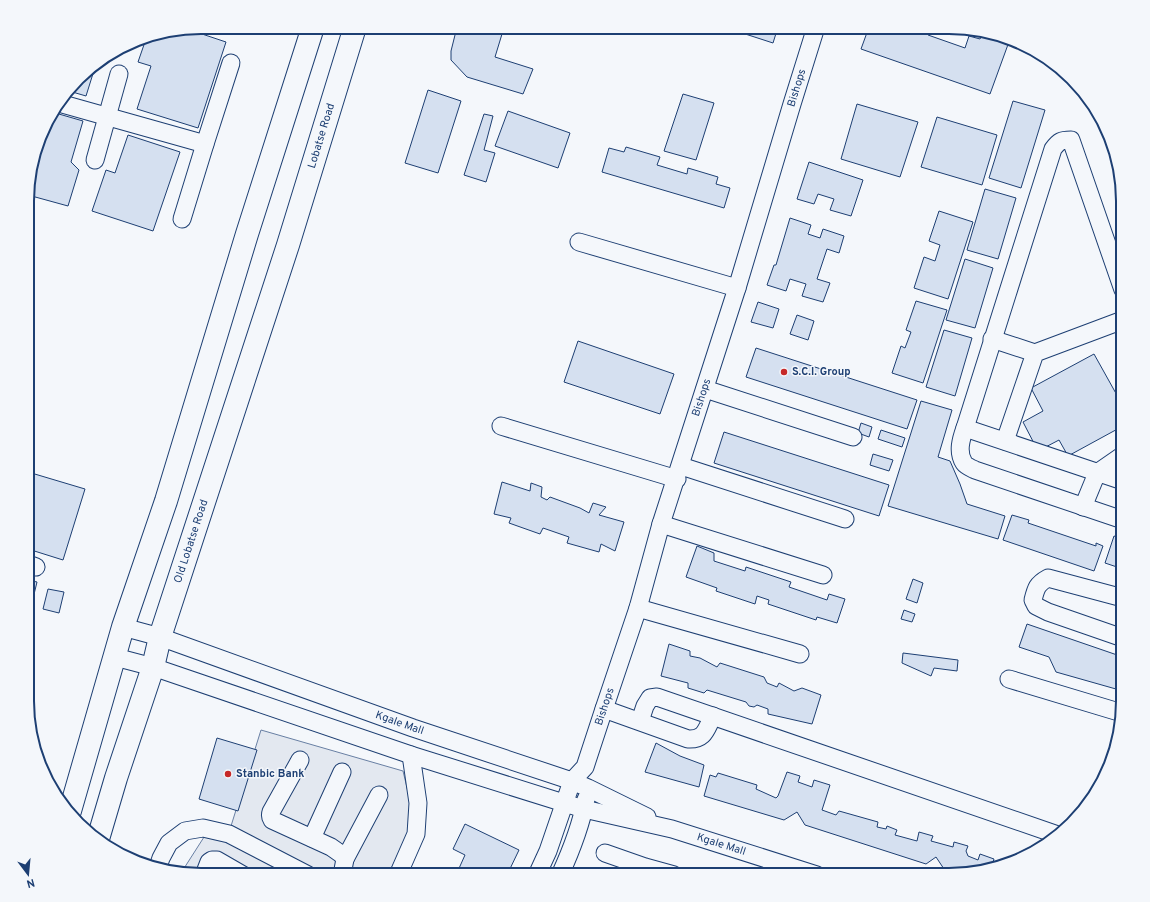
<svg xmlns="http://www.w3.org/2000/svg" width="1150" height="902" font-family="Overpass,sans-serif">
  <style>
    .parking { fill: #e3e8f0; stroke: #687fa3 }
    .building { fill: #d5e0f0; stroke: #1d3f73 }
    .lines { fill: none; stroke-linecap: round; stroke-linejoin: round }
    .minor-casing { stroke: #1d3f73; stroke-width: 19 }
    .highway-casing { stroke: #1d3f73; stroke-width: 24 }
    .minor { stroke: #f4f7fb; stroke-width: 17 }
    .highway { stroke: #f4f7fb; stroke-width: 22 }
    .poi-dot { fill: #c62828; stroke: #f4f7fb; stroke-width: 1.5 }
    .labels { text-anchor: middle; dominant-baseline: central; stroke-width: 3; stroke-linejoin: round; paint-order: stroke }
    .street-label { font-size: 11px; fill: #1d3f73; stroke: #f4f7fb }
    .poi-label { font-size: 11px; font-weight: bold; fill: #1d3f73; stroke: #f4f7fb; text-anchor: start }
    .rim { fill: none; stroke: #1d3f73; stroke-width: 2 }
  </style>
  <rect width="100%" height="100%" fill="#f4f7fb"/>
  <polygon class="parking" points="261,730 403,771 415,821 388,875 190,875 181,873 213,823 231,826"/>
  <g class="building">
    <polygon points="457,27 464,27 468,29 470,27 500,27 502,34 495,57 533,69 523,94 467,77 451,60 451,51"/>
    <polygon points="738,27 778,27 773,43 736,31"/>
    <polygon points="869,27 930,27 928,35 965,48 969,36 980,39 983,33 1010,39 990,94 861,49"/>
    <polygon points="187,29 226,42 198,128 137,109 151,66 138,62 147,36"/>
    <polygon points="96,64 86,96 69,91 86,70"/>
    <polygon points="428,90 461,101 438,173 405,163"/>
    <polygon points="683,94 714,103 696,160 664,151"/>
    <polygon points="1013,101 1045,110 1021,188 989,178"/>
    <polygon points="857,104 918,122 900,177 841,159"/>
    <polygon points="508,111 570,133 558,168 495,146"/>
    <polygon points="52,112 83,121 71,162 79,170 68,206 28,195 29,178 50,114"/>
    <polygon points="484,114 493,116 484,150 495,153 486,182 464,175"/>
    <polygon points="937,117 997,135 982,185 921,167"/>
    <polygon points="128,135 180,152 153,231 92,211 106,170 115,173"/>
    <polygon points="626,147 660,157 657,165 687,174 688,168 718,177 716,184 730,188 724,208 602,172 609,148 624,152"/>
    <polygon points="809,162 863,180 851,216 830,210 834,199 818,194 814,204 797,199"/>
    <polygon points="985,189 1016,198 998,259 967,250"/>
    <polygon points="939,211 973,222 948,299 914,288 924,257 935,261 940,245 929,241"/>
    <polygon points="790,218 811,225 808,234 820,238 823,229 844,236 839,253 827,249 817,279 830,283 823,302 802,296 806,284 790,279 786,291 767,285 774,265 776,265"/>
    <polygon points="965,259 993,268 975,328 946,320"/>
    <polygon points="916,301 947,310 923,383 892,373 901,346 905,348 911,332 906,330"/>
    <polygon points="758,302 779,309 773,328 751,322"/>
    <polygon points="797,315 814,321 808,340 790,334"/>
    <polygon points="944,330 972,338 955,396 926,387"/>
    <polygon points="578,341 674,374 660,414 564,382"/>
    <polygon points="756,348 917,400 907,429 746,377"/>
    <polygon points="1094,354 1123,406 1123,426 1068,456 1059,440 1038,451 1023,422 1043,411 1031,388"/>
    <polygon points="921,401 952,410 938,457 950,461 960,484 967,504 1005,516 998,539 888,506"/>
    <polygon points="861,423 872,427 869,437 858,433"/>
    <polygon points="881,430 905,438 902,447 878,439"/>
    <polygon points="724,432 889,485 879,516 714,463"/>
    <polygon points="873,454 893,460 889,471 870,465"/>
    <polygon points="28,472 85,489 63,560 28,549"/>
    <polygon points="502,482 530,491 531,483 542,487 541,497 547,500 550,497 580,508 589,513 593,503 606,507 599,515 624,522 615,551 601,544 599,552 567,543 569,537 543,528 540,534 509,523 511,518 494,514"/>
    <polygon points="1012,515 1029,520 1028,523 1096,546 1096,543 1103,546 1094,571 1003,540"/>
    <polygon points="1114,536 1121,538 1121,545 1123,546 1123,569 1105,563"/>
    <polygon points="697,546 714,553 714,561 745,571 746,567 791,582 789,587 827,600 829,594 845,599 837,623 817,617 816,620 768,604 769,600 757,596 755,604 716,591 717,588 686,577"/>
    <polygon points="913,579 923,583 917,603 906,599"/>
    <polygon points="28,580 37,582 28,619"/>
    <polygon points="48,589 64,592 59,613 43,609"/>
    <polygon points="904,610 915,614 912,622 901,619"/>
    <polygon points="1027,624 1123,657 1123,691 1056,672 1049,657 1019,647"/>
    <polygon points="669,644 690,651 690,656 700,658 717,667 720,663 764,677 767,683 777,687 779,683 794,691 802,688 821,695 812,724 768,714 768,709 757,705 754,707 749,706 746,702 707,690 704,693 688,688 688,683 661,676"/>
    <polygon points="903,653 958,660 957,671 934,668 931,676 902,663"/>
    <polygon points="217,738 257,750 238,811 199,799"/>
    <polygon points="656,743 680,756 704,765 699,787 645,772"/>
    <polygon points="787,772 800,776 798,782 812,787 814,780 830,785 822,810 836,815 839,811 878,822 877,827 886,829 887,826 897,830 895,835 917,841 919,832 933,836 931,841 953,847 954,842 968,846 966,851 968,856 978,860 980,854 994,859 993,862 999,865 1000,861 1006,864 952,874 946,872 936,857 926,864 805,825 797,812 784,820 704,796 710,775 716,777 718,773 757,785 756,789 776,798 778,796"/>
    <polygon points="465,824 519,850 507,875 500,875 497,874 496,875 456,875 465,855 453,849"/>
  </g>
  <g class="lines">
    <g class="minor-casing">
      <g id="minor">
        <polyline points="59,103 205,144"/>
        <polyline points="95,160 119,74"/>
        <polyline points="182,219 205,144 231,63"/>
        <polyline points="579,242 737,288"/>
        <polyline points="992,339 1035,353"/>
        <polyline points="705,389 853,437"/>
        <polyline points="501,426 677,479"/>
        <polyline points="965,428 1123,481"/>
        <polyline points="1005,441 1035,353 1123,320"/>
        <polyline points="681,466 845,519"/>
        <polyline points="1083,507 1097,473 1123,455"/>
        <path d="M1123,520L975,470C971,468 966,466 964,463C957,452 961,439 965,428L1053,149C1059,141 1061,140 1071,140L1123,290"/>
        <polyline points="661,524 823,575"/>
        <polyline points="28,564 36,567"/>
        <polyline points="638,608 800,654"/>
        <path id="s1" d="M123,627L160,637L413,728L572,781L588,788L647,817"/>
        <path d="M1123,638L1048,612L1036,606L1033,600C1036,588 1037,584 1048,578L1123,598"/>
        <path id="s2" d="M115,657L153,667L411,755L564,803L584,809L672,829L817,875"/>
        <polyline points="1009,679 1122,713"/>
        <path d="M604,709L688,739C705,740 706,729 713,716"/>
        <polyline points="640,721 645,706 650,698 657,697 1055,834"/>
        <path d="M300,760L271,812C270,815 270,817 272,820L331,847L341,854L345,859L342,875"/>
        <polyline points="312,838 342,772"/>
        <polyline points="605,853 645,867 674,875"/>
        <polyline points="345,859 379,795"/>
        <polyline points="158,867 161,858 169,843 185,831 203,828 229,834 308,875"/>
        <polyline points="204,875 209,862 212,860 217,860 243,875"/>
        <polyline points="398,875 416,834 418,803 411,755"/>
        <path id="s3" d="M537,875L548,851L572,781L585,767L604,709L638,608L661,524L737,288L792,104L816,27"/>
        <path d="M560,875C571,851 581,825 586,799"/>
      </g>
    </g>
    <g class="highway-casing">
      <g id="highway">
        <polyline points="70,811 123,627 166,501 247,234 313,27"/>
        <path id="s4" d="M98,839L116,778L153,667L160,637L288,245L355,27"/>
      </g>
    </g>
    <use href="#minor" class="minor"/>
    <use href="#highway" class="highway"/>
  </g>
  <g class="poi-dot">
    <circle cx="784" cy="372" r="4"/>
    <circle cx="228" cy="774" r="4"/>
  </g>
  <g class="labels">
    <g class="street-label">
      <text stroke="none"><textPath href="#s3" startOffset="831">Bishops</textPath></text>
      <text stroke="none"><textPath href="#s4" startOffset="738">Lobatse Road</textPath></text>
      <text stroke="none"><textPath href="#s3" startOffset="507">Bishops</textPath></text>
      <text stroke="none"><textPath href="#s4" startOffset="312">Old Lobatse Road</textPath></text>
      <text stroke="none"><textPath href="#s3" startOffset="183">Bishops</textPath></text>
      <text stroke="none"><textPath href="#s1" startOffset="293">Kgale Mall</textPath></text>
      <text stroke="none"><textPath href="#s2" startOffset="635">Kgale Mall</textPath></text>
    </g>
    <g class="poi-label">
      <text x="792" y="372">S.C.I. Group</text>
      <text x="236" y="774">Stanbic Bank</text>
    </g>
  </g>
  <path d="M0 0H1150V902H0ZM201 34H949A167 167 0 0 1 1116 201V701A167 167 0 0 1 949 868H201A167 167 0 0 1 34 701V201A167 167 0 0 1 201 34Z" fill="#f4f7fb" fill-rule="evenodd"/>
  <path class="rim" d="M201 34H949A167 167 0 0 1 1116 201V701A167 167 0 0 1 949 868H201A167 167 0 0 1 34 701V201A167 167 0 0 1 201 34Z"/>
  <g transform="translate(28 874) rotate(164)" stroke="#f4f7fb" stroke-width="3" paint-order="stroke">
  <path d="M0-3L7 15L0 10L-7 15Z" fill="#1d3f73"/>
  <text y="-6" font-size="11" font-weight="bold" text-anchor="middle" fill="#1d3f73">N</text>
  </g>
</svg>
